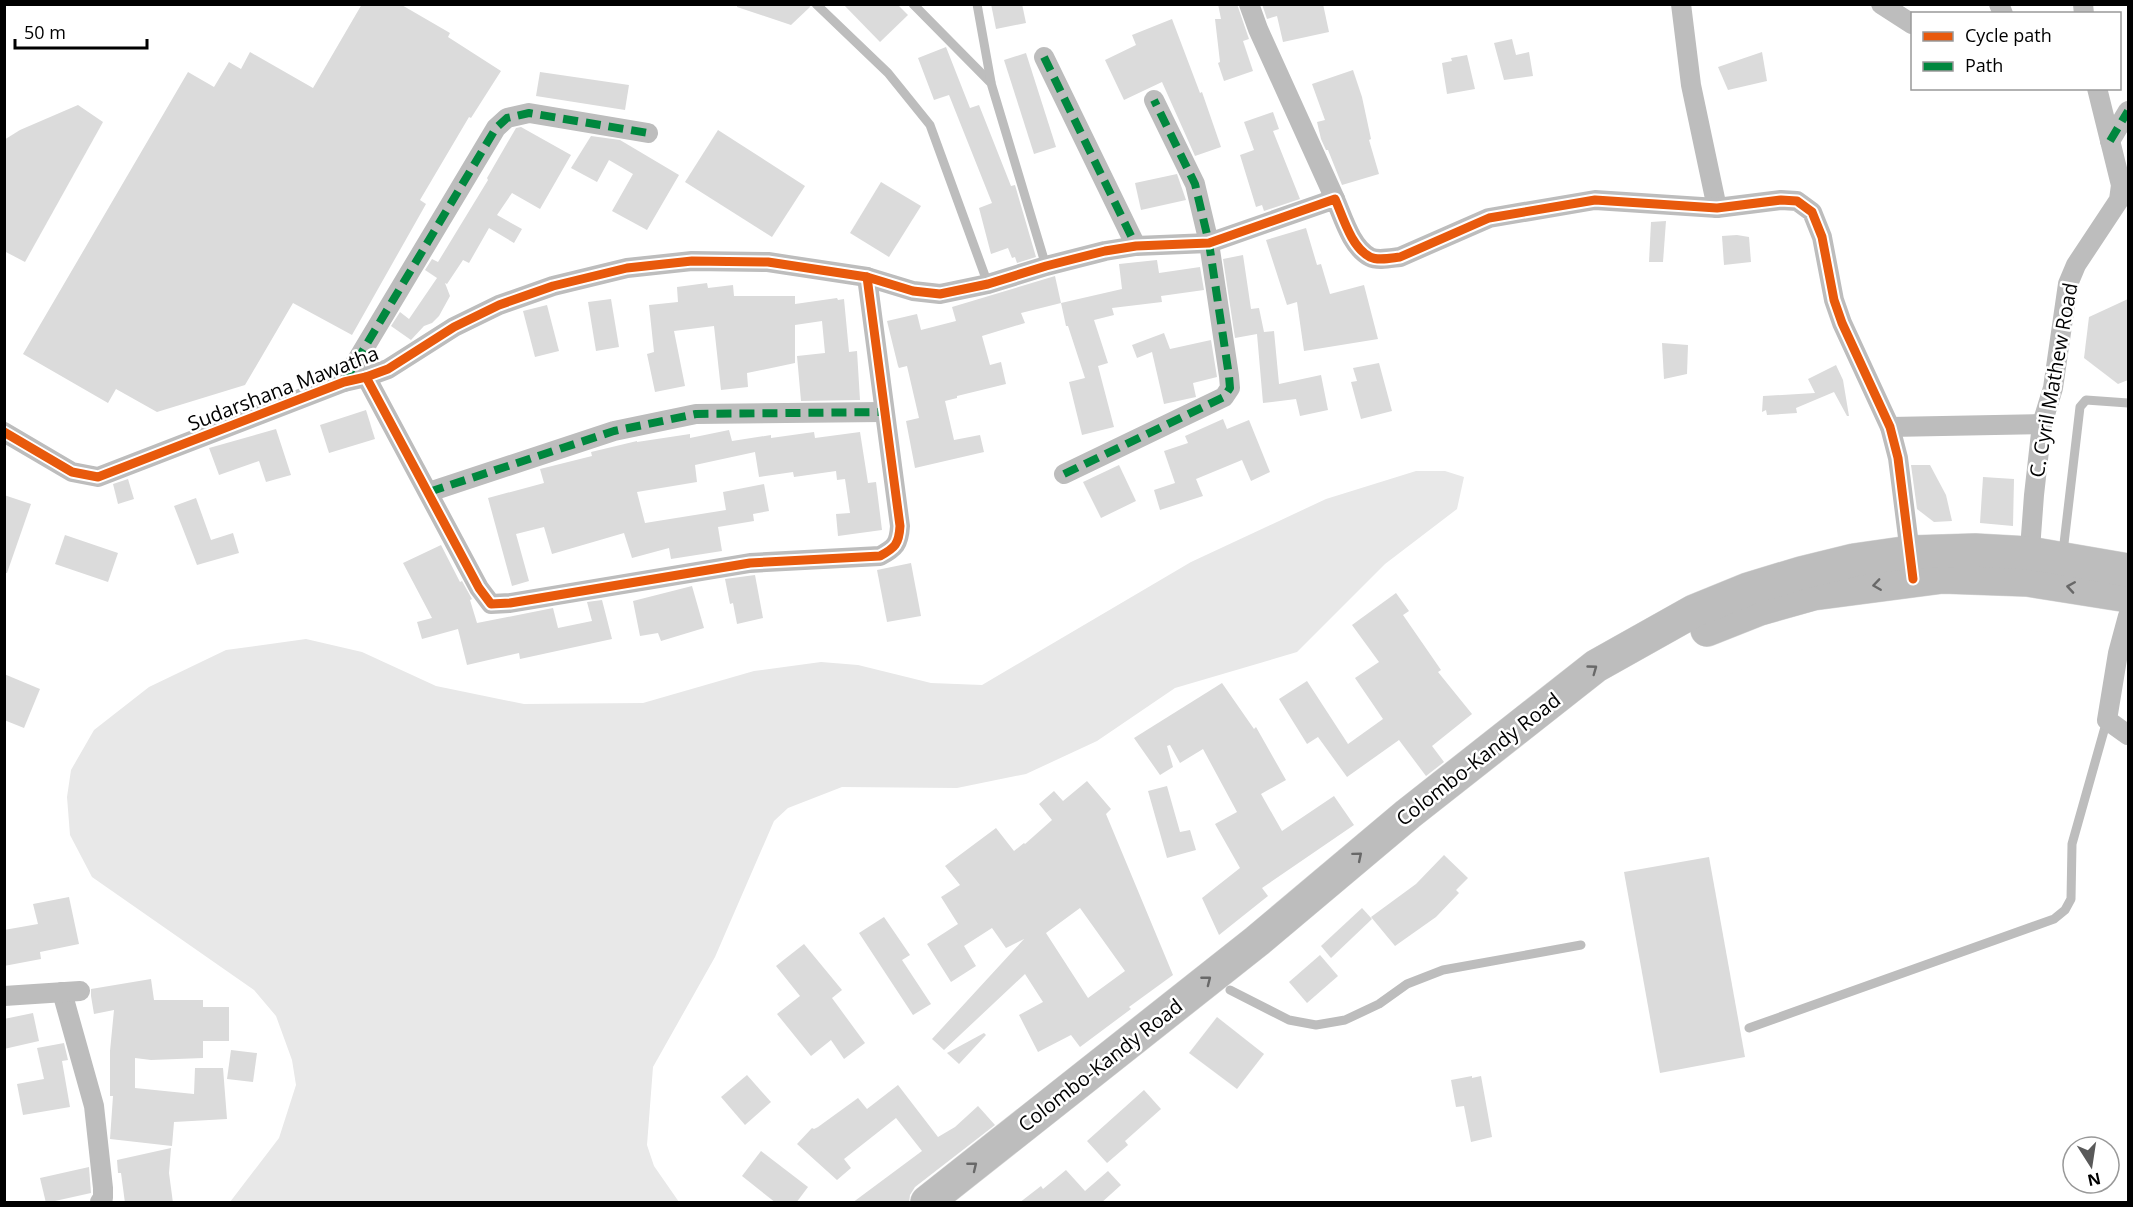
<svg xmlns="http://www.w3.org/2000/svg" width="2133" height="1207" font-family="'Open Sans',sans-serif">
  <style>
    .green { fill: #e8e8e8 }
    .building { fill: #dbdbdb; fill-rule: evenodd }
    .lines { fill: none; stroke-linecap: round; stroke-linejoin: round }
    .highway-casing { stroke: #dbdbdb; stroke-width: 34 }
    .lane { stroke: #bdbdbd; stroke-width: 9 }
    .street { stroke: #bdbdbd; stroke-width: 20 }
    .highway { stroke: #bdbdbd; stroke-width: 33 }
    .quiet { stroke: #00873e; stroke-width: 8; stroke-dasharray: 15 8; stroke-linecap: butt }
    .cycleway-casing { stroke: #fff; stroke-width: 13 }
    .cycleway { stroke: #e8590c; stroke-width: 9 }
    .oneway { stroke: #686868 }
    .labels { text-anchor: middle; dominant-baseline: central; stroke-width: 5; stroke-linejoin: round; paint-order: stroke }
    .street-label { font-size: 20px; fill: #000; stroke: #fff }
  </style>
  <rect width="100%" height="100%" fill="#fff"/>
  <polygon class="green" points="1416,471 1445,471 1464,477 1457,509 1385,564 1297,652 1175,688 1097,741 1026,774 957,788 842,787 788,808 774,821 715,957 653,1067 647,1145 654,1166 679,1202 230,1202 279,1138 296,1085 292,1060 276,1016 254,990 92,877 70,835 67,797 71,770 94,730 149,687 226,650 306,639 362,652 436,686 524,704 643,703 754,671 821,662 858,665 931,683 982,685 1191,562 1326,499"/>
  <g class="building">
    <polygon points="362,4 400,4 450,33 448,37 501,71 471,118 469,117 420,200 426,204 352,335 293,303 245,385 157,412 116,389 108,403 23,354 188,72 214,87 229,62 241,69 250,52 313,88"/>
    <polygon points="737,4 809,4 810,7 791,25 737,7"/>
    <polygon points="843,4 897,4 908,15 880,42"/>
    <polygon points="991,4 1022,4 1026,23 996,29"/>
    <polygon points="1218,4 1237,4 1249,39 1243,41 1253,71 1224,81 1218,63 1220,62 1215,19 1221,19"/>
    <polygon points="1262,4 1323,4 1329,32 1283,42 1277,16 1267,19"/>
    <polygon points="1172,19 1200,93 1202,92 1221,147 1195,156 1162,82 1124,100 1105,60 1136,45 1132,35"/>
    <polygon points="1512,39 1516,55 1529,52 1533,76 1504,80 1494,43"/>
    <polygon points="946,47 970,108 979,105 1011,186 1015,185 1036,257 1017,263 1015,257 1012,258 1008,248 991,254 979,208 992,203 949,95 934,100 918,58"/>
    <polygon points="1762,52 1767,81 1728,90 1718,67"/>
    <polygon points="1026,53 1056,147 1034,154 1004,60"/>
    <polygon points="1467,55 1475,89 1447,94 1442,63 1452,61 1451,58"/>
    <polygon points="1353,70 1362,97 1371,139 1369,140 1379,174 1342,185 1328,150 1326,150 1321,139 1317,122 1325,120 1312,84"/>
    <polygon points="540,72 629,85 625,110 536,96"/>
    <polygon points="78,105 103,122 25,262 4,251 4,140 20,130"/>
    <polygon points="1273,112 1279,129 1273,131 1300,199 1264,211 1262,205 1256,207 1240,155 1254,150 1244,122"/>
    <polygon points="521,127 571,155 540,209 512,193 497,215 522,229 514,243 489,228 469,263 463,260 447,284 445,283 450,296 439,316 432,323 424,326 411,340 391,326 400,312 409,319 437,278 425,270 432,259 438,262 488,180 487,178 516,128"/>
    <polygon points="718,130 805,186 772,237 685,182"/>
    <polygon points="591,136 620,140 679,175 647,230 612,211 633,174 609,160 597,182 571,168"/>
    <polygon points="1177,174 1186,200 1141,210 1135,183"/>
    <polygon points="881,182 921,206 889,257 850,233"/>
    <polygon points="1666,221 1663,262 1649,262 1651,222"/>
    <polygon points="1306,228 1317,265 1321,264 1330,294 1364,285 1378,339 1304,351 1297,302 1287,305 1266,240"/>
    <polygon points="1737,235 1749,237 1751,262 1724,265 1722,236"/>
    <polygon points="1243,255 1251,309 1259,308 1264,332 1274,331 1279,384 1321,375 1328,410 1300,416 1296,399 1263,403 1257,334 1235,338 1223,259"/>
    <polygon points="1157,260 1159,273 1200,267 1204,290 1161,296 1162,302 1112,308 1114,315 1094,320 1108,363 1098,366 1114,427 1082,435 1069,382 1085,378 1068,326 1066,326 1061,303 1122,289 1119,264"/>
    <polygon points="1055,276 1061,303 1021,313 1025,323 982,336 990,365 1001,362 1006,384 957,396 957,398 945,401 954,440 980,435 984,452 915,468 906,421 919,418 907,366 899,368 898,366 887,321 917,314 921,330 956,321 952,307"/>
    <polygon points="707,283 708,288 733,285 734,296 795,296 795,304 837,298 838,300 844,299 849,352 857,351 860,400 801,401 797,356 825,353 822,321 795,325 795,363 747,373 748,387 721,390 714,326 674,331 685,386 655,392 647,354 654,352 649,305 678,302 677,287"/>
    <polygon points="611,299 619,347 596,351 588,302"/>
    <polygon points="2128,299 2128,380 2118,384 2084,358 2089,317"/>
    <polygon points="547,305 559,351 535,357 523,311"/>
    <polygon points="1164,333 1170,349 1211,340 1217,377 1193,383 1196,397 1164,404 1152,352 1137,358 1132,345"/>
    <polygon points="1662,343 1688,345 1687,374 1664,379"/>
    <polygon points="1379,363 1392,411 1361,419 1351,382 1357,381 1353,368"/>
    <polygon points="1836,365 1843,380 1849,416 1847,416 1834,392 1796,408 1797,413 1767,415 1766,410 1762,412 1763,396 1815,393 1808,379"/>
    <polygon points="366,410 375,439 329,453 320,425"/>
    <polygon points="1223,419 1227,429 1249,420 1270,472 1251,481 1242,460 1196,479 1203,496 1160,510 1154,490 1175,483 1164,451 1188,443 1185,436"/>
    <polygon points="276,429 291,475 266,482 259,461 219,475 209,448"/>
    <polygon points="729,430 732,441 771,435 771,438 814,432 815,438 860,432 868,483 876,482 882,530 838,536 836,514 850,513 845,479 837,480 836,471 794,477 793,472 759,477 755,452 695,465 697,482 637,492 645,523 726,510 723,492 764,484 769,511 753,514 754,521 718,527 722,551 671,559 669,548 632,558 624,533 552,554 544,527 516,534 529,581 512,586 488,498 544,483 540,469 592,456 591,452 637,441 637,442 690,434 690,438"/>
    <polygon points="1119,465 1136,501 1101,518 1083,482"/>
    <polygon points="1911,465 1930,465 1946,495 1952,521 1934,522 1917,509"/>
    <polygon points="1983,477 2014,479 2013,526 1980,523"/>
    <polygon points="128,479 134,499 118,504 113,484"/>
    <polygon points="4,495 31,504 7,573 4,573"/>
    <polygon points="196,498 211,540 233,533 239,553 197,565 174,506"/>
    <polygon points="65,535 118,553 108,582 55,564"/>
    <polygon points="441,545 460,582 462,581 472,599 470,600 477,623 553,608 558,628 592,621 587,602 602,600 612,639 520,659 519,653 467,665 458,629 422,639 417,622 432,618 403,563"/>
    <polygon points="911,563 921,616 887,622 877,570"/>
    <polygon points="755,575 763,618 737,624 733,603 730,604 725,579"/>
    <polygon points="692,586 704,628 661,641 658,633 640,636 633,601"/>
    <polygon points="1396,593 1409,611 1403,615 1441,670 1438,672 1472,714 1432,746 1444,762 1426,776 1399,740 1347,777 1318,737 1307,744 1279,699 1307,681 1348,744 1383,719 1355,678 1379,662 1352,625"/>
    <polygon points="4,674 40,689 24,728 4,720"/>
    <polygon points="1222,683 1254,729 1256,727 1286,780 1261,794 1282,831 1334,796 1354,825 1262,888 1268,896 1219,935 1202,898 1240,868 1215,824 1237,812 1203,749 1180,763 1170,745 1167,746 1173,767 1160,775 1134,738"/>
    <path d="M1087,781L1111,809L1106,814L1173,975L1129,1007L1131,1009L1080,1047L1071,1035L1038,1052L1019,1015L1043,1002L1025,974L944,1050L932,1039L1024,939L1006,948L992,928L964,946L976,966L951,982L927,944L958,924L941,897L960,885L945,866L996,828L1014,851L1024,843L1025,844L1052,820L1039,804L1054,791L1063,801ZM1080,908L1125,971L1088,998L1046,933Z"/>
    <polygon points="1167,786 1180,832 1190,830 1196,850 1167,858 1148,791"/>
    <polygon points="1444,855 1468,878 1456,890 1459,893 1436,917 1395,946 1371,917 1416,884"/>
    <polygon points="1709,857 1745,1057 1660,1073 1624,872"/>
    <polygon points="69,897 79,944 40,952 41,959 4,966 4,930 38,924 33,904"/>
    <polygon points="1362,908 1372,919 1331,958 1321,946"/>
    <polygon points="884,917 910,955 902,960 931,1004 913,1015 859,933"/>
    <polygon points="804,944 842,990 832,998 865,1043 844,1059 831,1040 811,1056 777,1014 800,996 776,966"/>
    <polygon points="1320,955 1338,976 1307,1003 1289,982"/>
    <polygon points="151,979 154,1000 203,1000 203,1007 229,1007 229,1041 203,1041 203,1058 151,1060 135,1058 135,1088 194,1094 195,1068 223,1068 227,1119 174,1122 172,1146 110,1139 113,1096 110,1096 110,1051 114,1010 94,1014 91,996 91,989"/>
    <polygon points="33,1013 39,1041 4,1049 4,1019"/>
    <polygon points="1217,1017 1264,1054 1237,1089 1189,1053"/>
    <polygon points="984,1033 986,1035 959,1064 947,1053"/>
    <polygon points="64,1043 68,1060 62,1061 70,1107 23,1115 17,1084 44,1079 37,1048"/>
    <polygon points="231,1050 257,1053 253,1082 227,1079"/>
    <polygon points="747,1075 771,1102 745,1125 721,1097"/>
    <polygon points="1472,1076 1472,1078 1481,1076 1492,1137 1471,1142 1464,1106 1456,1107 1451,1080"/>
    <polygon points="898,1085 938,1137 955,1127 978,1106 995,1125 915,1187 910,1195 909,1203 852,1203 922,1151 896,1118 844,1159 851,1168 837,1180 797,1144 812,1128 814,1129 818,1127 858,1098 867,1109"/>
    <polygon points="1144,1090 1161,1109 1125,1141 1128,1145 1107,1163 1087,1141"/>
    <polygon points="171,1148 169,1173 173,1203 125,1203 121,1173 118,1173 117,1160"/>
    <polygon points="761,1151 808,1187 796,1203 776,1203 742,1176"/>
    <polygon points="89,1167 91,1193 46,1203 40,1178"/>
    <polygon points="1066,1170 1085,1191 1108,1171 1121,1185 1101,1203 1019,1203 1041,1186 1043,1189"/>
  </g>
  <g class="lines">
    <g class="highway-casing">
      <g id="highway">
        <polyline points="1707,630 1760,609 1813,594 1943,577 2027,580 2128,596"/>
        <polyline points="927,1202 1257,941 1408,814 1596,666 1694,611 1748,589 1801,573 1854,560 1910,552 1975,550 2029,553 2128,570"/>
      </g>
    </g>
    <g class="lane">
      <polyline points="816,4 888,73 930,125 988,284"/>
      <polyline points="913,4 991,83 1046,266"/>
      <polyline points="977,4 991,82"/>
      <polyline points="2063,552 2080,407 2086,400 2128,403"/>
      <polyline points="1230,990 1289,1020 1316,1025 1345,1020 1379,1004 1407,984 1443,970 1581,945"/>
      <polyline points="1749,1028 2054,919 2065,910 2071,899 2072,844 2107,720"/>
    </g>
    <g class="street">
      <polyline points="1249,4 1258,29 1335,199"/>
      <polyline points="1681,4 1691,85 1717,208"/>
      <polyline points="1881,4 1912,24"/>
      <polyline points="1999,4 2003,14"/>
      <polyline points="2083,4 2084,14"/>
      <polyline points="1044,57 1136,246"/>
      <polyline points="2110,141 2128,111"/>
      <path d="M366,377L479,588L491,604L510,603L750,563L880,556C895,548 899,544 900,526L867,277"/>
      <polyline points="344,382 496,128 507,118 529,113 648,133"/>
      <polyline points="1890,427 2042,424"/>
      <path d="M4,432L72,472L98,477L344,382L366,377L388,369L454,327L499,305L553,286L627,268L692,261L768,262L867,277L913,291L940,294L988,284L1046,266L1105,251L1136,246L1209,243L1335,199C1343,217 1351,247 1370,257C1378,261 1391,258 1400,257L1489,218L1595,200L1717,208L1781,200L1797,201L1812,212L1822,237L1834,300L1842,323L1890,427L1898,458L1911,561"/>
      <polyline points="1064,474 1224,397 1230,388 1229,376 1209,243 1195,184 1154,100"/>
      <polyline points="429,492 614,431 696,414 883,412"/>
      <polyline points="2029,563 2034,495 2042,424 2053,388 2068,284 2076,265 2119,200 2121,185 2097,88"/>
      <polyline points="2128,616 2118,653 2107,720 2128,735"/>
      <polyline points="62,992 94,1106 103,1188 103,1198 100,1202"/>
      <polyline points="4,996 80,991"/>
    </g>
    <use href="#highway" class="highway"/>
    <g class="quiet">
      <polyline points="1044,57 1136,246"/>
      <polyline points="2110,141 2128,111"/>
      <polyline points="344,382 496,128 507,118 529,113 648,133"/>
      <polyline points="1064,474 1224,397 1230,388 1229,376 1209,243 1195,184 1154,100"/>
      <polyline points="429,492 614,431 696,414 883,412"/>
    </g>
    <g class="cycleway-casing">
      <g id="cycleway">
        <path d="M366,377L479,588L491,604L510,603L750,563L880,556C895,548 899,544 900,526L867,277"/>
        <path d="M4,432L72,472L98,477L344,382L366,377L388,369L454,327L499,305L553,286L627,268L692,261L768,262L867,277L913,291L940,294L988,284L1046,266L1105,251L1136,246L1209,243L1335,199C1343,217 1351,247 1370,257C1378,261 1391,258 1400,257L1489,218L1595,200L1717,208L1781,200L1797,201L1812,212L1822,237L1834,300L1842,323L1890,427L1898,458L1913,579"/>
      </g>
    </g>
    <use href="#cycleway" class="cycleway"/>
  </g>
  <defs><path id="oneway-chevron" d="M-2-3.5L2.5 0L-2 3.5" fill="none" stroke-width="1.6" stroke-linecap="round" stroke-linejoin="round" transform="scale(1.5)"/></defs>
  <g class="oneway">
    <use href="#oneway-chevron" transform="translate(1877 585) rotate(172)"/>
    <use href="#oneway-chevron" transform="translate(2071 587) rotate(-171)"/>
    <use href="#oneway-chevron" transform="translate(1593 669) rotate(-36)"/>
    <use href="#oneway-chevron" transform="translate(1358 856) rotate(-40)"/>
    <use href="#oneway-chevron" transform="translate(1207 980) rotate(-38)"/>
    <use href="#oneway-chevron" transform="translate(973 1166) rotate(-39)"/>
  </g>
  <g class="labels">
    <g class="street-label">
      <text transform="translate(2053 380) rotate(-80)">C. Cyril Mathew Road</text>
      <text transform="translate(283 388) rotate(-21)">Sudarshana Mawatha</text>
      <text transform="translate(1478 759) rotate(-38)">Colombo-Kandy Road</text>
      <text transform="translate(1100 1065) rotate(-38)">Colombo-Kandy Road</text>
    </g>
  </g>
  <rect width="2133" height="1207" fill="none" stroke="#000000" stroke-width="12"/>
  <rect x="1911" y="12" width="210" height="78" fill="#ffffff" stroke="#999999" stroke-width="1.5"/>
  <rect x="1923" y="32" width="30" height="9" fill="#e8590c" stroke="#999999" stroke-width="1.5"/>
  <text x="1965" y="42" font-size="18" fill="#000000">Cycle path</text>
  <rect x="1923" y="62" width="30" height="9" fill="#00873e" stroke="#999999" stroke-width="1.5"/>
  <text x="1965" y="72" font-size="18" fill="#000000">Path</text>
  <g transform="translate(2091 1165) rotate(168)"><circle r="28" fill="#ffffff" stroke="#999999" stroke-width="1.5"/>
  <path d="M0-4.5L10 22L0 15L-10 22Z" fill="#595959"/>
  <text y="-9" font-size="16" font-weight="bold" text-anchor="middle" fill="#000000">N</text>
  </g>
  <path d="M15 39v9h132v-9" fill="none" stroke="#000000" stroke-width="3"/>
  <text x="24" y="39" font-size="18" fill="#000000" stroke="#ffffff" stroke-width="4.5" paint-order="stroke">50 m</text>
</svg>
